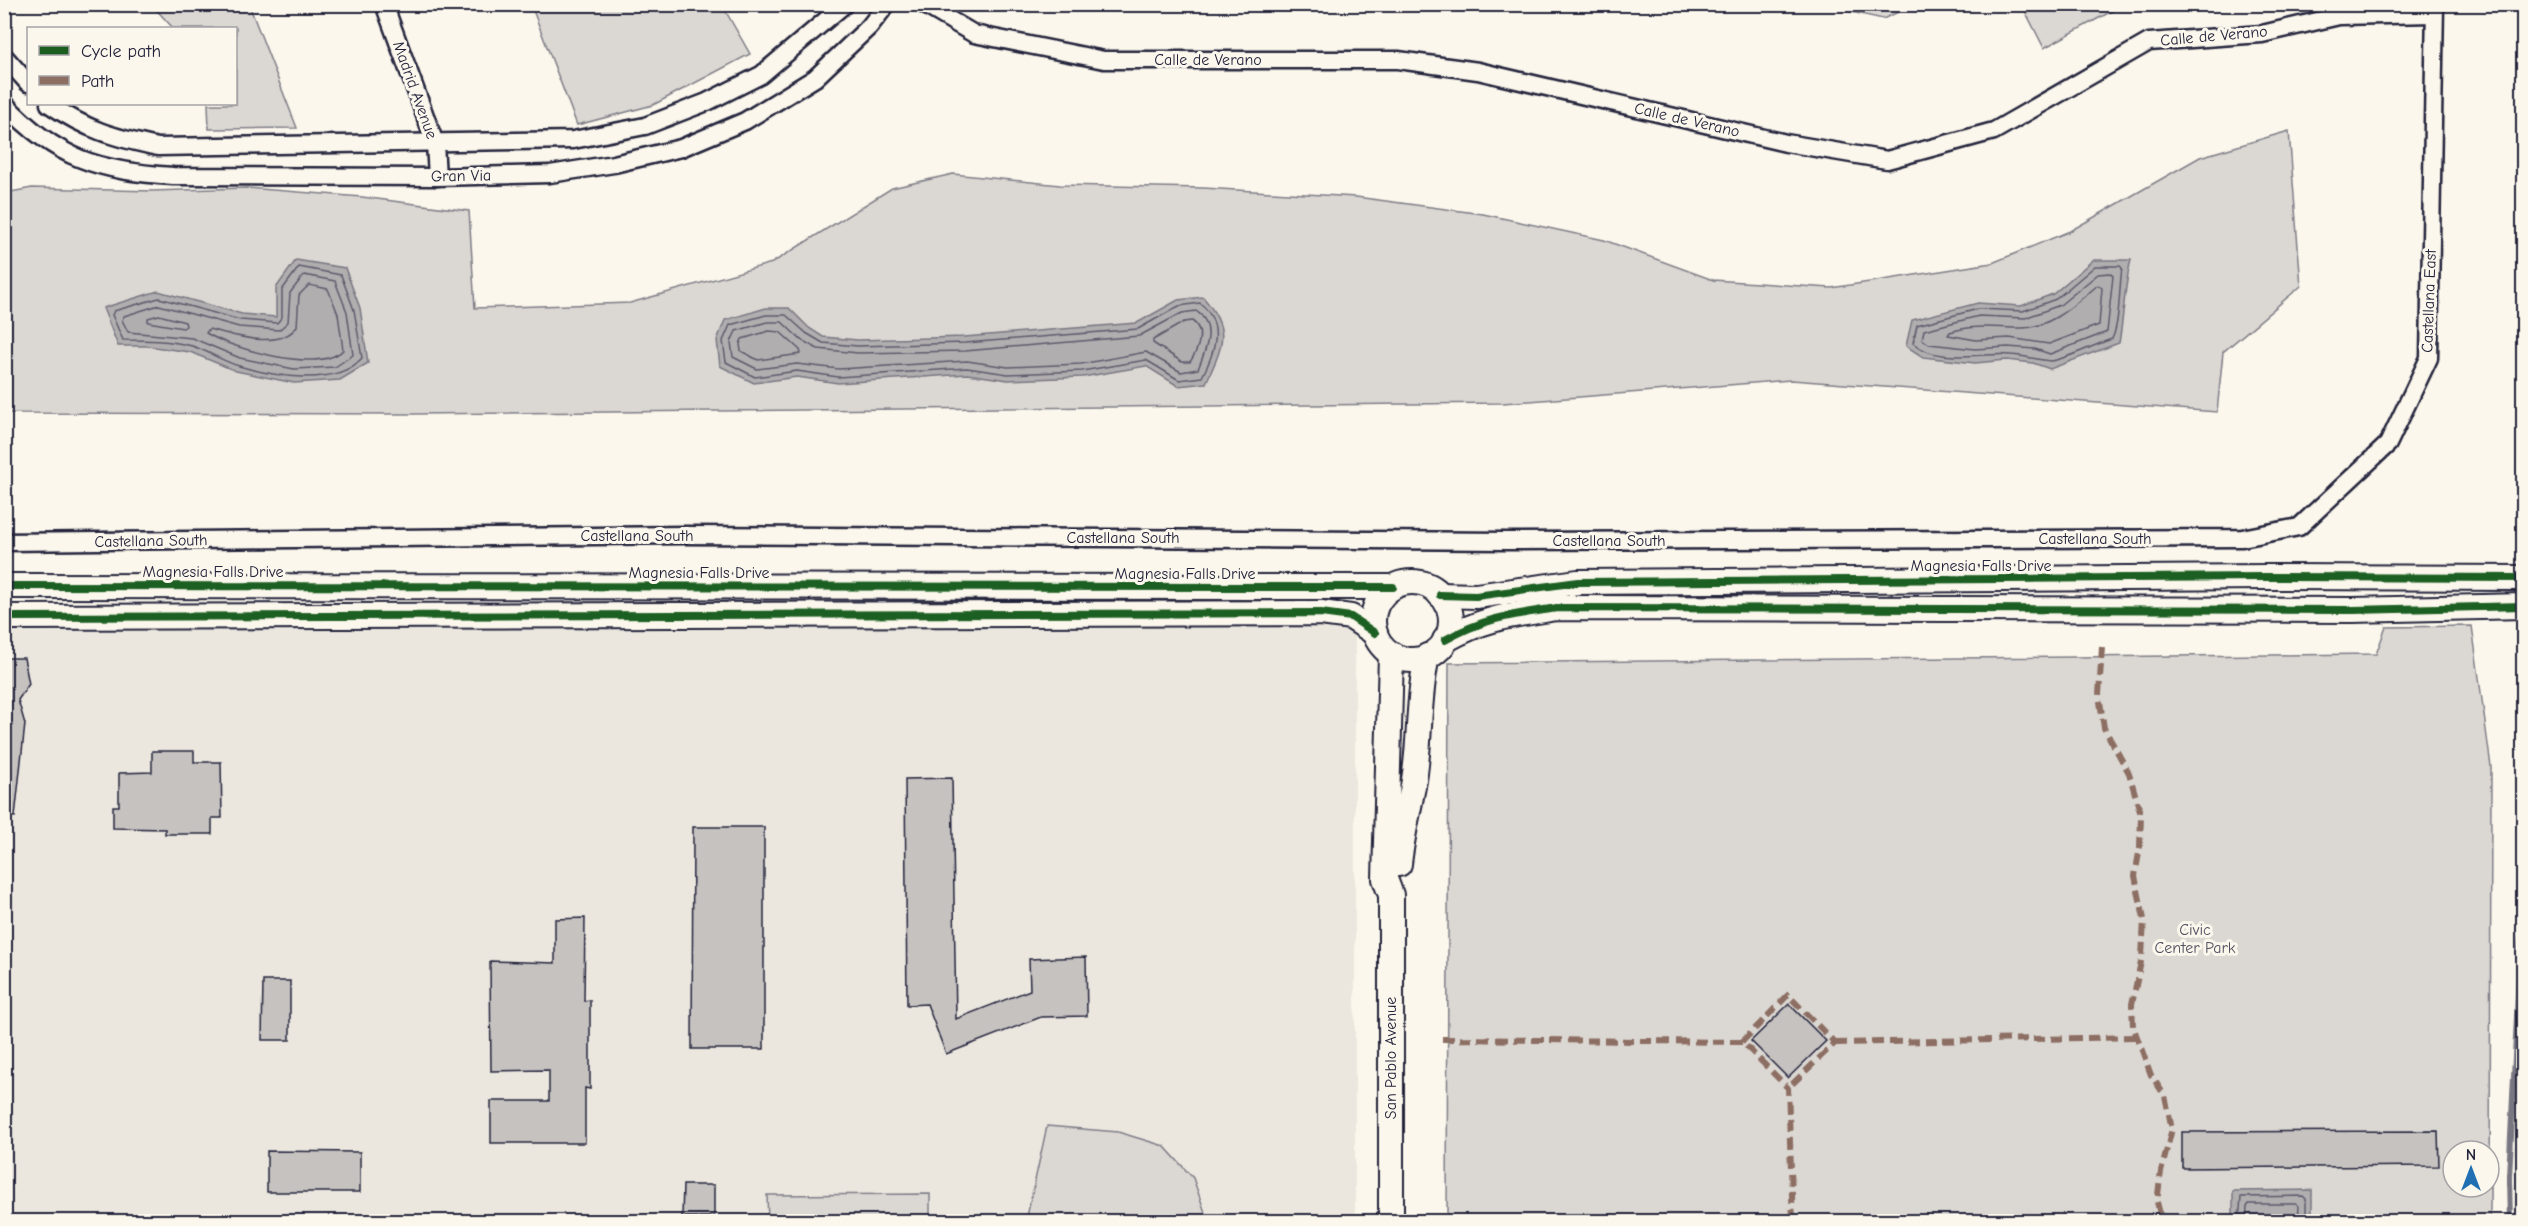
<svg xmlns="http://www.w3.org/2000/svg" width="2528" height="1226" font-family="'Comic Neue',sans-serif">
  <style>
    .built { fill: #ebe7df }
    .green { fill: #dbd8d3; stroke: #7e7d87; stroke-width: 1.5; fill-rule: evenodd }
    .water { fill: #b1aeb0; stroke: #787681; stroke-width: 1.5 }
    .lines { fill: none; stroke-linecap: round; stroke-linejoin: round }
    .shore { stroke: #5b5a6a; stroke-width: 1.5 }
    .stream { stroke: #787681; stroke-width: 6 }
    .building { fill: #c6c2c0; stroke: #22223b; stroke-width: 1.5 }
    .street-casing { stroke: #22223b; stroke-width: 21 }
    .secondary-casing { stroke: #22223b; stroke-width: 28 }
    .street { stroke: #fbf7ec; stroke-width: 16 }
    .secondary { stroke: #fbf7ec; stroke-width: 24 }
    .quiet { stroke: #8d6e63; stroke-width: 6; stroke-dasharray: 12 6; stroke-linecap: butt }
    .cycleway-casing { stroke: #fbf7ec; stroke-width: 11 }
    .cycleway { stroke: #1b5e20; stroke-width: 8 }
    .labels { text-anchor: middle; dominant-baseline: central; stroke-width: 6; stroke-linejoin: round; paint-order: stroke }
    .street-label { font-size: 16px; fill: #22223b; stroke: #fbf7ec }
    .park-label { font-size: 16px; fill: #505061; stroke: #fbf7ec }
  </style>
  <rect width="100%" height="100%" fill="#fbf7ec"/>
  <filter id="ink" filterUnits="userSpaceOnUse"><feTurbulence type="fractalNoise" baseFrequency=".0167" numOctaves="2"/><feDisplacementMap in="SourceGraphic" scale="12" xChannelSelector="R" yChannelSelector="G"/><feConvolveMatrix kernelMatrix="1 2 1 2 8 2 1 2 1" color-interpolation-filters="sRGB"/></filter>
  <g filter="url(#ink)">
    <polygon class="built" points="1355,622 1355,1221 5,1221 4,628"/>
    <g class="green">
      <polygon points="152,5 249,5 297,128 209,129 208,104 236,104 236,28 173,28"/>
      <polygon points="531,5 722,5 750,54 653,105 577,125"/>
      <polygon points="1820,5 1914,5 1883,19"/>
      <polygon points="2022,5 2123,5 2044,48"/>
      <polygon points="2289,131 2301,286 2223,352 2217,412 1791,380 1503,403 412,414 5,413 5,193 32,188 152,191 247,188 362,197 469,211 475,308 630,303 772,263 892,188 953,174 1060,185 1203,188 1356,197 1483,214 1604,240 1713,280 1831,288 1992,263 2070,231 2200,157"/>
      <path d="M2472,626L2491,767L2490,1221L1447,1222L1449,663L2376,654L2386,627ZM2453,1151H2489V1187H2453Z"/>
      <polygon points="1047,1126 1118,1132 1164,1146 1193,1178 1208,1221 1026,1221"/>
      <polygon points="930,1194 930,1221 768,1221 767,1195"/>
    </g>
    <g class="water">
      <polygon points="296,260 345,268 360,308 368,363 340,380 294,383 236,371 190,352 147,346 118,346 103,308 158,291 242,314 276,317 276,288"/>
      <path d="M2093,260H2131C2124,287 2124,315 2119,343L2050,369L2033,363L2007,360L1975,363L1923,357L1906,346L1912,320L1978,303L2021,306L2053,294Z"/>
      <path d="M1203,297C1232,331 1223,345 1206,383L1178,386L1146,366L1083,377L1008,380L967,374L838,383L797,377L754,383L720,366L717,340L725,320L766,308H789L809,328L823,337L858,340L964,337L1137,323L1178,300Z"/>
      <polygon points="2312,1190 2312,1219 2300,1219 2299,1222 2233,1221 2233,1191"/>
    </g>
    <g class="lines">
      <g class="shore">
        <path d="M2095,266H2120L2122,268C2119,287 2120,323 2112,339C2093,345 2072,357 2052,361C2049,362 2019,355 2011,355C1981,352 1939,365 1913,343L1917,325L1978,309L2023,311L2056,299Z"/>
        <path d="M299,267L341,275L354,310L362,358C336,388 272,376 239,366C222,361 208,351 192,346C170,340 145,340 123,340L112,315L114,311L159,298L240,320L277,323L282,317V290Z"/>
        <polygon points="2110,273 2113,276 2107,332 2050,354 2035,349 2008,347 1975,349 1929,344 1922,339 1924,330 1979,316 2025,318 2060,305 2098,274"/>
        <polygon points="304,275 335,281 347,312 353,355 335,367 294,369 240,358 192,338 128,332 122,320 124,316 159,305 239,327 279,330 288,322 290,293"/>
        <path d="M309,285L328,289L338,314L343,350C320,374 232,349 206,333L209,329C232,335 281,351 297,326L299,295Z"/>
        <path d="M2098,285L2102,288L2099,325L2049,344L2009,338L1976,340L1948,335L1950,332C1975,324 1996,328 2021,328C2051,328 2076,303 2098,285Z"/>
        <path d="M1200,303C1225,324 1215,352 1202,377L1179,380L1146,360L1082,371L1008,374L967,368L838,377L797,371L755,377L726,362L723,341L730,325L766,315H786L806,333L823,343L858,346L965,343L1138,329L1179,306Z"/>
        <path d="M1196,311C1217,325 1206,350 1198,369L1181,372L1146,352L1081,364L1008,367L967,361L839,369L797,364L757,369L733,357L731,342L736,331L767,322H782L801,340L818,349L858,353L965,351L1139,336L1182,313Z"/>
        <polygon points="159,315 185,322 186,326 183,328 148,322 148,318"/>
        <path d="M1192,321C1206,330 1198,350 1190,362H1182L1153,343V340L1184,322Z"/>
        <polygon points="769,331 780,332 800,350 801,354 758,360 741,351 740,344 742,339"/>
        <polyline points="2239,1222 2241,1197 2303,1196 2306,1199 2306,1222"/>
        <polyline points="2246,1222 2247,1207 2249,1204 2296,1204 2299,1206 2298,1222"/>
      </g>
      <g class="stream">
        <polyline points="2521,571 2520,541 2524,24"/>
        <polyline points="2524,716 2524,746"/>
        <polyline points="2510,1222 2509,1177 2524,876"/>
      </g>
    </g>
    <g class="building">
      <polygon points="4,658 24,658 29,684 18,700 25,724 15,817 4,816"/>
      <polygon points="152,751 194,751 194,762 221,762 222,818 212,818 212,834 165,834 165,829 113,828 113,806 119,806 119,773 152,772"/>
      <polygon points="952,778 956,1019 1030,990 1029,959 1086,957 1087,1016 1041,1017 946,1054 927,1004 907,1005 905,779"/>
      <polygon points="693,827 764,827 764,1049 692,1049"/>
      <polygon points="585,918 584,1001 590,1000 590,1089 585,1088 585,1143 491,1143 491,1101 549,1101 549,1070 491,1071 490,961 555,963 555,919"/>
      <polygon points="263,981 290,981 290,1040 262,1040"/>
      <polygon points="1789,1004 1826,1041 1788,1078 1751,1041"/>
      <polygon points="2438,1131 2439,1166 2182,1168 2182,1132"/>
      <polygon points="267,1151 360,1152 360,1192 267,1192"/>
      <polygon points="683,1185 714,1185 714,1217 682,1217"/>
    </g>
    <g class="lines">
      <g class="street-casing">
        <g id="street">
          <polyline points="384,4 435,143 437,177"/>
          <polyline points="923,4 974,34 1104,60 1398,60 1478,71 1786,143 1887,160 1994,131 2149,42 2262,34 2339,16 2434,14"/>
          <polyline points="4,56 28,83"/>
          <path d="M4,103C56,159 99,171 173,176L437,177L550,174L614,164L681,148L745,121L815,78L869,27L887,4"/>
          <path d="M49,104C87,130 112,137 158,147L573,140L645,126L707,102L761,75L845,4"/>
          <polyline points="4,542 686,535 1507,541 2242,538 2299,527 2388,444 2429,358 2435,4"/>
        </g>
      </g>
      <g class="secondary-casing">
        <g id="secondary">
          <circle cx="1412" cy="621" r="39"/>
          <polyline points="4,586 1393,587"/>
          <polyline points="1440,595 1476,596 1578,582 2266,577 2524,578"/>
          <polyline points="4,617 1321,613 1351,617 1375,633"/>
          <path d="M1445,640C1486,617 1512,615 1557,608L2353,610L2524,606"/>
          <path d="M1399,864C1402,836 1408,814 1413,786C1421,743 1417,701 1427,656"/>
          <polyline points="1391,1222 1391,895 1385,879 1391,654"/>
        </g>
      </g>
      <use href="#street" class="street"/>
      <use href="#secondary" class="secondary"/>
      <g class="quiet">
        <polyline points="2102,647 2099,695 2104,728 2129,773 2141,815 2140,847 2135,876 2144,919 2142,957 2132,1004 2133,1026 2151,1075 2165,1096 2172,1129 2161,1172 2157,1202 2162,1222"/>
        <polyline points="1442,1039 1742,1042 1788,1088 1793,1222"/>
        <polyline points="1742,1042 1788,995 1835,1043 1788,1088"/>
        <polyline points="1835,1043 2137,1037"/>
      </g>
      <g class="cycleway-casing">
        <g id="cycleway">
          <polyline points="4,586 1393,587"/>
          <polyline points="1440,595 1476,596 1578,582 2266,577 2524,578"/>
          <polyline points="4,617 1321,613 1351,617 1375,633"/>
          <path d="M1445,640C1486,617 1512,615 1557,608L2353,610L2524,606"/>
        </g>
      </g>
      <use href="#cycleway" class="cycleway"/>
    </g>
  </g>
  <g class="labels">
    <g class="street-label">
      <text transform="translate(2214 36) rotate(-5)">Calle de Verano</text>
      <text x="1208" y="60">Calle de Verano</text>
      <text transform="translate(415 90) rotate(70)">Madrid Avenue</text>
      <text transform="translate(1687 120) rotate(13)">Calle de Verano</text>
      <text transform="translate(461 176) rotate(-1)">Gran Via</text>
      <text transform="translate(2429 301) rotate(-88)">Castellana East</text>
      <text x="637" y="536">Castellana South</text>
      <text x="1123" y="538">Castellana South</text>
      <text x="2095" y="539">Castellana South</text>
      <text transform="translate(151 541) rotate(-1)">Castellana South</text>
      <text x="1609" y="541">Castellana South</text>
      <text x="1981" y="566">Magnesia Falls Drive</text>
      <text x="213" y="572">Magnesia Falls Drive</text>
      <text x="699" y="573">Magnesia Falls Drive</text>
      <text x="1185" y="574">Magnesia Falls Drive</text>
      <text transform="translate(1391 1058) rotate(-90)">San Pablo Avenue</text>
    </g>
    <g class="park-label">
      <text x="2195" y="930">Civic<tspan x="2195" dy="18">Center Park</tspan></text>
    </g>
  </g>
  <rect width="2528" height="1226" fill="none" stroke="#fbf7ec" stroke-width="24"/>
  <rect x="12" y="12" width="2504" height="1202" fill="none" stroke="#22223b" stroke-width="2" filter="url(#ink)"/>
  <rect x="27" y="27" width="210" height="78" fill="#fbf7ec" stroke="#a4a2a5" stroke-width="1.5"/>
  <rect x="39" y="46" width="30" height="9" fill="#1b5e20" stroke="#a4a2a5" stroke-width="1.5"/>
  <text x="81" y="57" font-size="18" fill="#22223b">Cycle path</text>
  <rect x="39" y="76" width="30" height="9" fill="#8d6e63" stroke="#a4a2a5" stroke-width="1.5"/>
  <text x="81" y="87" font-size="18" fill="#22223b">Path</text>
  <g transform="translate(2471 1169)"><circle r="28" fill="#fbf7ec" stroke="#a4a2a5" stroke-width="1.5"/>
  <path d="M0-4.5L10 22L0 15L-10 22Z" fill="#1f6fb2"/>
  <text y="-9" font-size="16" font-weight="bold" text-anchor="middle" fill="#22223b">N</text>
  </g>
</svg>
